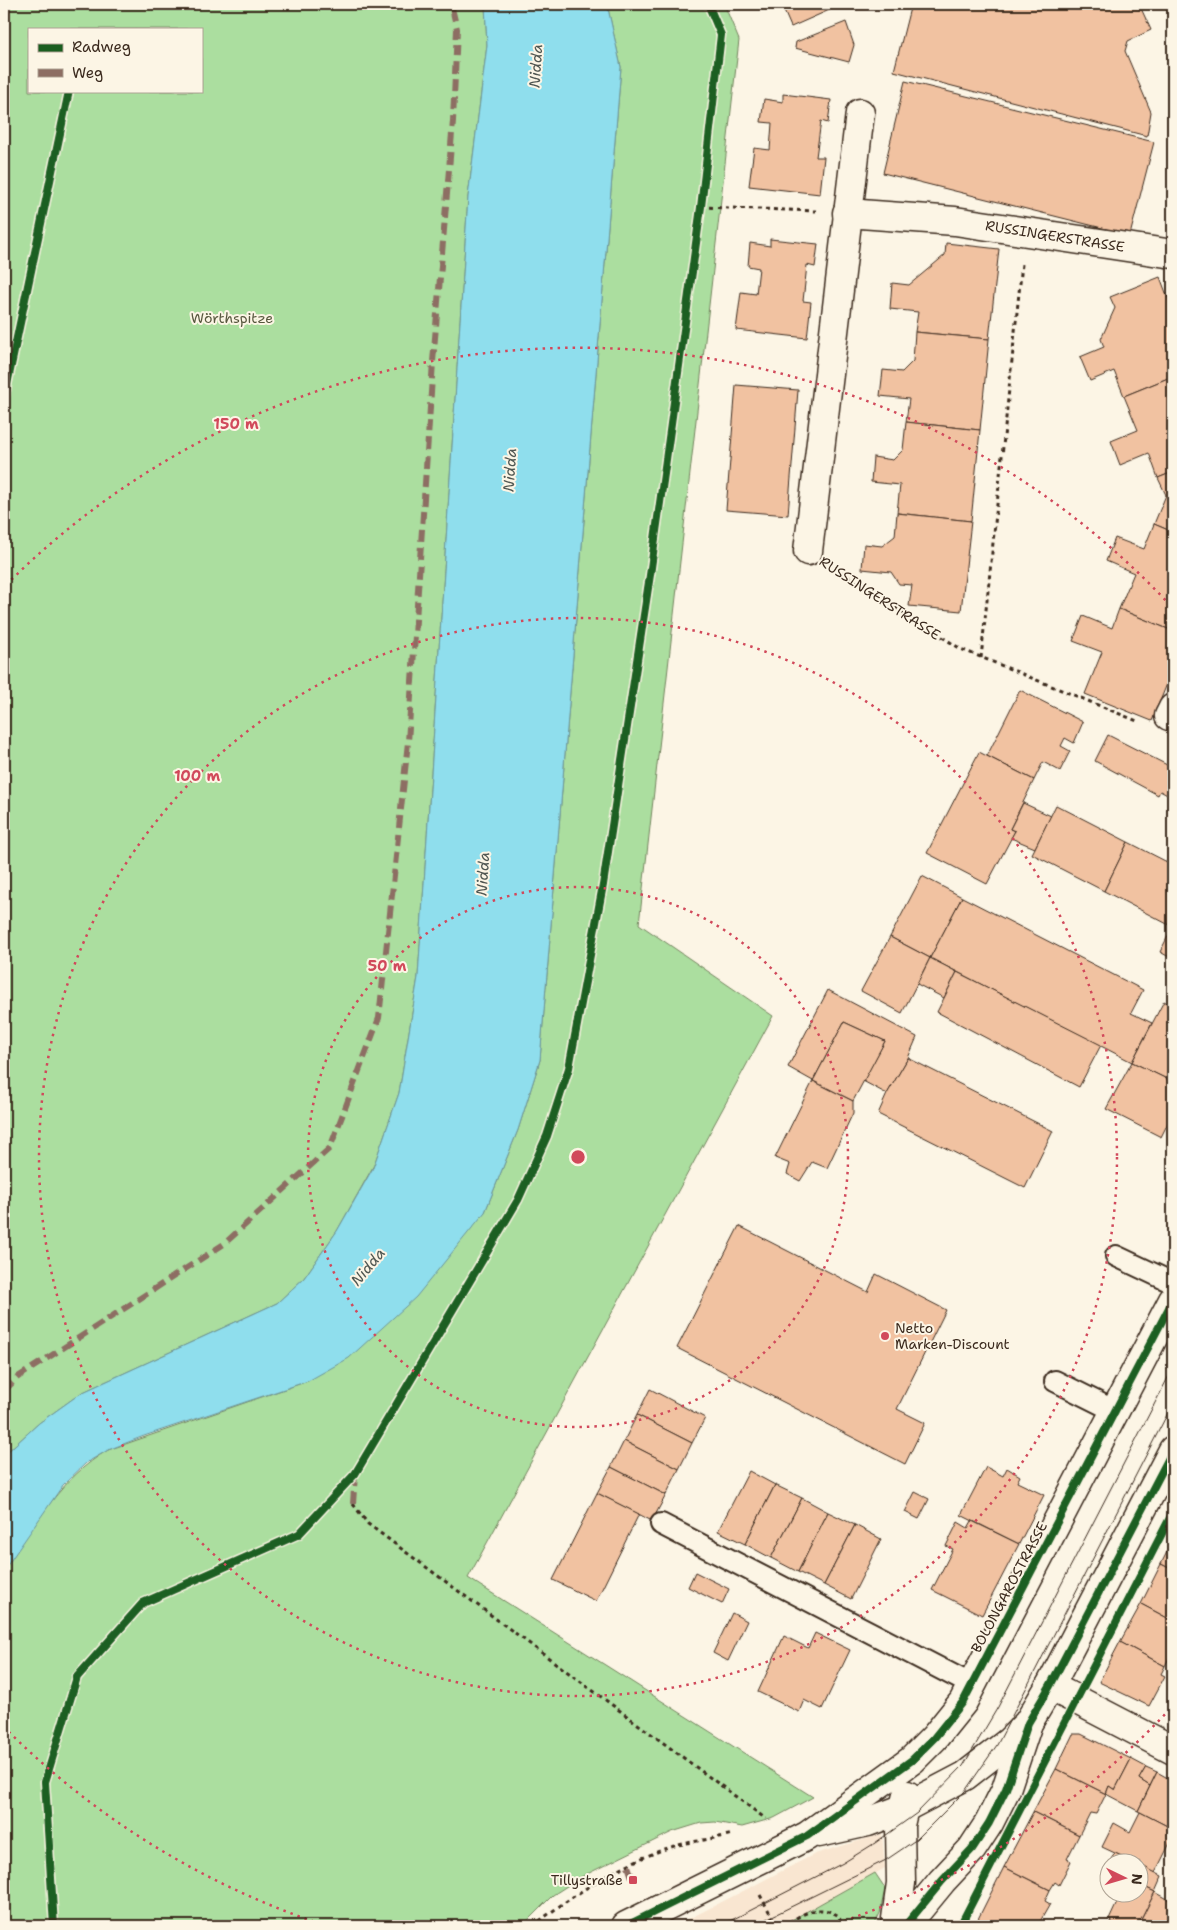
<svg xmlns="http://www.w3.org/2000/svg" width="1177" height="1930" font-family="'Shantell Sans',sans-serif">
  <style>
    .built { fill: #f9e6d1 }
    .green { fill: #abde9f; stroke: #73845e; fill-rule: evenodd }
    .water { fill: #8fdeed; stroke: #6d969a }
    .building { fill: #f1c2a1; stroke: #3b2a1e }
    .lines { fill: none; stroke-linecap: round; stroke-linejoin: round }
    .service-casing { stroke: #3b2a1e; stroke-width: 24 }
    .minor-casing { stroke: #3b2a1e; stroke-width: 31 }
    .secondary-casing { stroke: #3b2a1e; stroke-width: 31 }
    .path { stroke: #3b2a1e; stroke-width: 3; stroke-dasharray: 4 4; stroke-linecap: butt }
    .service { stroke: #fcf5e5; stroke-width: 20 }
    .minor { stroke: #fcf5e5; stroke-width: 28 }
    .secondary { stroke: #fcf5e5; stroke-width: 28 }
    .tram { stroke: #3b2a1e; stroke-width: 1 }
    .quiet { stroke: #8d6e63; stroke-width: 6; stroke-dasharray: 12 6; stroke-linecap: butt }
    .cycleway-casing { stroke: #fcf5e5; stroke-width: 11 }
    .cycleway { stroke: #1b5e20; stroke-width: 8 }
    .ring { fill: none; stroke: #d1495b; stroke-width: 2.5; stroke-dasharray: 2.5 5 }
    .poi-dot { fill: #d1495b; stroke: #fcf5e5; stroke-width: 2 }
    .labels { text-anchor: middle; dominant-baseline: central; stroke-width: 4; stroke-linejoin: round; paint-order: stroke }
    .street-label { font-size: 14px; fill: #3b2a1e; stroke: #fcf5e5 }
    .park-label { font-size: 14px; fill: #57573e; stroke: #fcf5e5 }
    .poi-label { font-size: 14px; fill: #3b2a1e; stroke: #fcf5e5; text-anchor: start }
    .water-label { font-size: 15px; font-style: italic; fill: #505752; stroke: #fcf5e5 }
    .centre { fill: #d1495b; stroke: #fcf5e5; stroke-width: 2.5 }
    .ring-label { font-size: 15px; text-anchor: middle; font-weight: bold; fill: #d1495b; stroke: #fcf5e5; stroke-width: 4; stroke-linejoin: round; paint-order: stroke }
  </style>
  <rect width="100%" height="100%" fill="#fcf5e5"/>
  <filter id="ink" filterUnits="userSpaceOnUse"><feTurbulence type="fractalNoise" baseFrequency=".02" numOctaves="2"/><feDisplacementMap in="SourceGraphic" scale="10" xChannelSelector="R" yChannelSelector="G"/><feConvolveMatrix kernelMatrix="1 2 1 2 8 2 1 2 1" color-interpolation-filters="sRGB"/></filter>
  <g filter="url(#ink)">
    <polygon class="built" points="882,1834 885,1868 781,1926 675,1926 815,1854"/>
    <g class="green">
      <path d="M4,4H485L487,45L468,197L418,977L399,1093L374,1165L337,1231L304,1278L277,1303L81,1393L39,1423L4,1455ZM29,29H201V91H29Z"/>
      <path d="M607,4H724L739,40L639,924L773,1016L468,1578L813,1797L774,1818L742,1827L715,1822L701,1823L672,1832L581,1877L553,1895L522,1926H4V1571L6,1566C36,1523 62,1477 108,1450L308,1381L485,1212L518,1130L540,1060L621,67Z"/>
      <polygon points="875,1873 885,1888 880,1913 874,1926 781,1926"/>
    </g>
    <polygon class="water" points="485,4 607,4 621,67 540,1060 518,1130 485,1212 416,1297 349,1358 308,1381 144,1436 108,1450 86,1463 63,1485 4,1570 4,1455 39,1423 81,1393 277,1303 304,1278 337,1231 373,1168 399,1093 418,977 468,197 487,45"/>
    <g class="building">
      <polygon points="781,4 843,4 791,27"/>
      <polygon points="911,4 1139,4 1151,30 1128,41 1125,51 1151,112 1147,136 894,71"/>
      <polygon points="846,22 854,45 849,62 795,48 796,42"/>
      <polygon points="905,81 1154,142 1130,235 883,173"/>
      <polygon points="783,94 831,100 828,123 821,121 816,157 824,157 820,194 749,186 754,148 770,150 772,123 761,122 764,99 783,102"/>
      <polygon points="770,239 818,244 815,267 807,265 803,301 811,302 807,338 736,330 741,292 756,294 759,268 748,266 750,243 770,246"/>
      <polygon points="946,243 999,249 989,339 915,332 918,312 890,309 892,283 909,285 945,255"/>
      <polygon points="1160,277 1173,311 1173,376 1124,396 1114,371 1090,381 1080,357 1104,347 1101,339 1115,308 1110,297"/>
      <polygon points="915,332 989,339 980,430 906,422 909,399 880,396 883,370 902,372 913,361"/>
      <polygon points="1173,376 1173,472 1158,478 1149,453 1120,465 1111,441 1138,430 1124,396"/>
      <polygon points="736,385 798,390 788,515 726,510"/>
      <polygon points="906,422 980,430 971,521 897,513 900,485 871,482 873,457 893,460 903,450"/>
      <polygon points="1173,472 1173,532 1154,524 1166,495 1158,478"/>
      <polygon points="897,513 971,521 961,611 909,606 912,585 899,584 891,572 862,569 864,544 882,546 895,536"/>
      <polygon points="1154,524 1173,532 1173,631 1119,609 1134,573 1106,561 1115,538 1144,549"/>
      <polygon points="1119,609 1173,631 1173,669 1152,721 1085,694 1102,652 1073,641 1083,616 1112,628"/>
      <polygon points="1020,690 1083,722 1074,743 1065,738 1061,746 1070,751 1060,771 1043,762 1034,780 987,756"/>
      <polygon points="1108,735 1173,768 1173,798 1160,791 1158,795 1095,761"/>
      <polygon points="979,752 1034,780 1010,829 1015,831 987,884 927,853"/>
      <polygon points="1023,803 1051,816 1035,848 1011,838 1015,831 1010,829"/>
      <polygon points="1056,805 1128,842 1104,891 1032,854"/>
      <polygon points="1128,842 1173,865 1173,927 1104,891"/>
      <polygon points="922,876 962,897 930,958 890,937"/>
      <polygon points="962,897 1143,990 1131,1013 1152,1023 1132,1062 930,958"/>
      <polygon points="1173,926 1173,959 1160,952"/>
      <polygon points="890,937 930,958 902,1013 861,991"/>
      <polygon points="930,958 957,972 944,998 917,984"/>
      <polygon points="957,972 1101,1045 1079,1087 937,1012"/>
      <polygon points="828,990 917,1037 908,1058 887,1094 863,1081 885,1041 844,1022 813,1081 788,1067"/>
      <polygon points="1164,1001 1173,1006 1173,1082 1132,1062"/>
      <polygon points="844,1022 885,1041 853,1101 813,1081"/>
      <polygon points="908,1058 1053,1131 1025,1188 878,1114 887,1094"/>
      <polygon points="1132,1062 1173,1082 1173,1113 1161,1137 1106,1109"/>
      <polygon points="813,1081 853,1101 853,1113 827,1168 812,1162 800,1181 787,1174 790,1164 775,1158"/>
      <polygon points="739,1226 868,1292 876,1274 946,1310 897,1409 925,1423 905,1464 677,1348"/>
      <polygon points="650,1389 705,1418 692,1443 637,1415"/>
      <polygon points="637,1415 692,1443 679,1469 624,1441"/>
      <polygon points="624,1441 679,1469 666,1495 611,1467"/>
      <polygon points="611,1467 666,1495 652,1521 597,1493"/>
      <polygon points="986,1467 1003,1476 1007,1468 1020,1476 1017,1482 1044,1495 1019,1544 961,1515"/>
      <polygon points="749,1471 775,1485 745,1544 718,1531"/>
      <polygon points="775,1485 802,1498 771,1558 745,1544"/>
      <polygon points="915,1492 929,1499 919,1519 905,1512"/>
      <polygon points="597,1493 639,1514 596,1601 553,1580"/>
      <polygon points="802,1498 828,1512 798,1572 771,1558"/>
      <polygon points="828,1512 855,1525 824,1585 798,1572"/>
      <polygon points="972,1521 1019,1544 982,1615 932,1590 953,1549 946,1546 958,1522 968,1528"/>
      <polygon points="855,1525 881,1539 851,1599 824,1585"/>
      <polygon points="1173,1540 1173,1570 1161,1564"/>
      <polygon points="1161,1564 1173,1570 1173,1621 1141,1604"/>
      <polygon points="695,1572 729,1589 722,1604 688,1587"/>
      <polygon points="1141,1604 1173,1621 1173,1650 1165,1666 1120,1642"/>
      <polygon points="732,1613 747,1621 728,1661 713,1653"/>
      <polygon points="815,1633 850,1650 822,1709 804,1700 799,1712 758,1692 784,1636 808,1648"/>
      <polygon points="1120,1642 1165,1666 1161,1674 1165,1676 1149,1706 1099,1682"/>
      <polygon points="1073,1734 1081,1734 1131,1759 1115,1790 1109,1786 1106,1794 1056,1769"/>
      <polygon points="1131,1759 1146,1767 1139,1779 1150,1786 1138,1811 1106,1794 1109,1786 1115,1790"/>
      <polygon points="1146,1767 1157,1772 1150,1786 1139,1779"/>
      <polygon points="1056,1769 1106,1794 1096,1814 1090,1813 1079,1835 1033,1812"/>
      <polygon points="1157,1772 1173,1781 1173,1829 1138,1811"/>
      <polygon points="1033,1812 1079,1835 1067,1859 1071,1861 1059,1885 1055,1882 1050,1890 1004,1867"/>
      <polygon points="1140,1812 1173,1829 1173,1837 1155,1873 1140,1865 1140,1862 1134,1862 1102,1847 1114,1823 1130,1832"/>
      <polygon points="1115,1853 1134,1862 1110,1862 1110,1869 1106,1867"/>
      <polygon points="1140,1865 1162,1876 1155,1892 1140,1885"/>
      <polygon points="1004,1867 1050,1890 1045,1901 1050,1904 1038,1925 1034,1923 1032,1926 983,1926 976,1923"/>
      <polygon points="1140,1885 1155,1892 1138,1926 1119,1926 1109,1920 1122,1892 1140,1892"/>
      <polygon points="1155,1892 1173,1902 1173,1926 1138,1926"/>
    </g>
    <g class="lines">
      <g class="service-casing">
        <g id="service">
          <polyline points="1116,1256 1173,1283"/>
          <polyline points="1055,1381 1115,1411"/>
          <polyline points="661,1524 972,1685"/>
        </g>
      </g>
      <g class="minor-casing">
        <g id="minor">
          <polyline points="847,213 955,221 1173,254"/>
          <polyline points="808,551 860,113"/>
          <polyline points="1169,716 1173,708"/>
          <polyline points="1050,1686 1173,1750"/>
        </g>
      </g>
      <g class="secondary-casing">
        <g id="secondary">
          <polyline points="819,1833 868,1822 902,1809 965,1776 1010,1741 1028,1723 1050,1686 1173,1450"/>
          <polyline points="626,1926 807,1836 912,1760 934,1738 963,1702 1173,1300"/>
          <polyline points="895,1926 901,1883 900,1825 907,1795"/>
          <polyline points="905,1926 942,1881 972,1849 989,1823 1006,1789 1027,1726"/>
        </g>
      </g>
      <g class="path">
        <polyline points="701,207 816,211"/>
        <polyline points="834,568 961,649 1137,721"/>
        <polyline points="981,658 1022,264"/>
        <polyline points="353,1504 368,1524 766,1819"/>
        <polyline points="760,1895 777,1926"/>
        <path d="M533,1926C574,1894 618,1865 668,1848C689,1841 711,1840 732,1834"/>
        <path d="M782,1926C803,1915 816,1902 839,1916L841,1926"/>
        <polyline points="960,1926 975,1896"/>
      </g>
      <use href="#service" class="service"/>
      <use href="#minor" class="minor"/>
      <use href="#secondary" class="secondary"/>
      <g class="tram">
        <polyline points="720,1926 843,1863 875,1843 917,1813 963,1766 998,1707 1173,1368"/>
        <polyline points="752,1926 886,1860 917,1839 965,1791 997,1745 1173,1403"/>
      </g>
      <g class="quiet">
        <polyline points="4,1391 18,1377 224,1244 330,1148 379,1018 408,742 433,362 453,121 457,29 451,4"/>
        <polyline points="353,1504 355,1474"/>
        <polyline points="628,1866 633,1880"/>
        <polyline points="385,1926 398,1921 402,1926"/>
      </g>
      <g class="cycleway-casing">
        <g id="cycleway">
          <polyline points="4,399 69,91"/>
          <polyline points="54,1926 45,1782 77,1677 143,1603 299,1534 355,1474 518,1200 547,1136 569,1068 603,885 650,575 701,207 721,35 708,4"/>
          <polyline points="626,1926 807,1836 912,1760 934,1738 963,1702 1173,1300"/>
          <polyline points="905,1926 942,1881 972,1849 989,1823 1006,1789 1028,1723 1050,1686 1173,1450"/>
          <polyline points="960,1926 1173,1512"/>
        </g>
      </g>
      <use href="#cycleway" class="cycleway"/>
    </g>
  </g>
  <g class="ring">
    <circle cx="578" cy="1157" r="270"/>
    <circle cx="578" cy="1157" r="539"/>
    <path d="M1170 1709A809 809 0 0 1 835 1924M321 1924A809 809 0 0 1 6 1729M6 585A809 809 0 0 1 1170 605"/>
  </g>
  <g class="poi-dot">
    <circle cx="885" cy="1336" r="5"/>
    <rect x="628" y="1875" width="10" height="10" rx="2.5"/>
  </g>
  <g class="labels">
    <g class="street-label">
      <text transform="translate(1055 236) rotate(9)">RUSSINGERSTRASSE</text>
      <text transform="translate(880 598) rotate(33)">RUSSINGERSTRASSE</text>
      <text transform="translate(1009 1587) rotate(-62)">BOLONGAROSTRASSE</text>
    </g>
    <g class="park-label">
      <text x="232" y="318">Wörthspitze</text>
    </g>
    <g class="poi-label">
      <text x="895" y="1328">Netto<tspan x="895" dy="16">Marken-Discount</tspan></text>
      <text x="623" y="1880" text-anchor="end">Tillystraße</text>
    </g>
    <g class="water-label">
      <text transform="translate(536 66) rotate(-86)">Nidda</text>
      <text transform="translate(510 470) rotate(-86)">Nidda</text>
      <text transform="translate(483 874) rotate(-86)">Nidda</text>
      <text transform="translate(368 1267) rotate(-50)">Nidda</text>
    </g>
  </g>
  <circle cx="578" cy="1157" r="8" class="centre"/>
  <g class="ring-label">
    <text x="236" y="429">150 m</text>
    <text x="197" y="781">100 m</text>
    <text x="387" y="971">50 m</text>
  </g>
  <rect width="1177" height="1930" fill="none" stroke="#fcf5e5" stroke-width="20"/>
  <rect x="10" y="10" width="1157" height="1910" fill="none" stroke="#3b2a1e" stroke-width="2" filter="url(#ink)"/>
  <rect x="28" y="28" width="175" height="65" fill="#fcf5e5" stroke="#afa495"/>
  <rect x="38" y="44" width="25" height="8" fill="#1b5e20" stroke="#afa495"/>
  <text x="72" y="52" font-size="15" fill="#3b2a1e">Radweg</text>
  <rect x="38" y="69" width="25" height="8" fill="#8d6e63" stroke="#afa495"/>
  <text x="72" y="78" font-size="15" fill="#3b2a1e">Weg</text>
  <g transform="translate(1124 1878) rotate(95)"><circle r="24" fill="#fcf5e5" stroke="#afa495"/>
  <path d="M0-4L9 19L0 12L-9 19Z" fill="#d1495b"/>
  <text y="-8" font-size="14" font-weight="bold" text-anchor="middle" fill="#3b2a1e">N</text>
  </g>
</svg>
